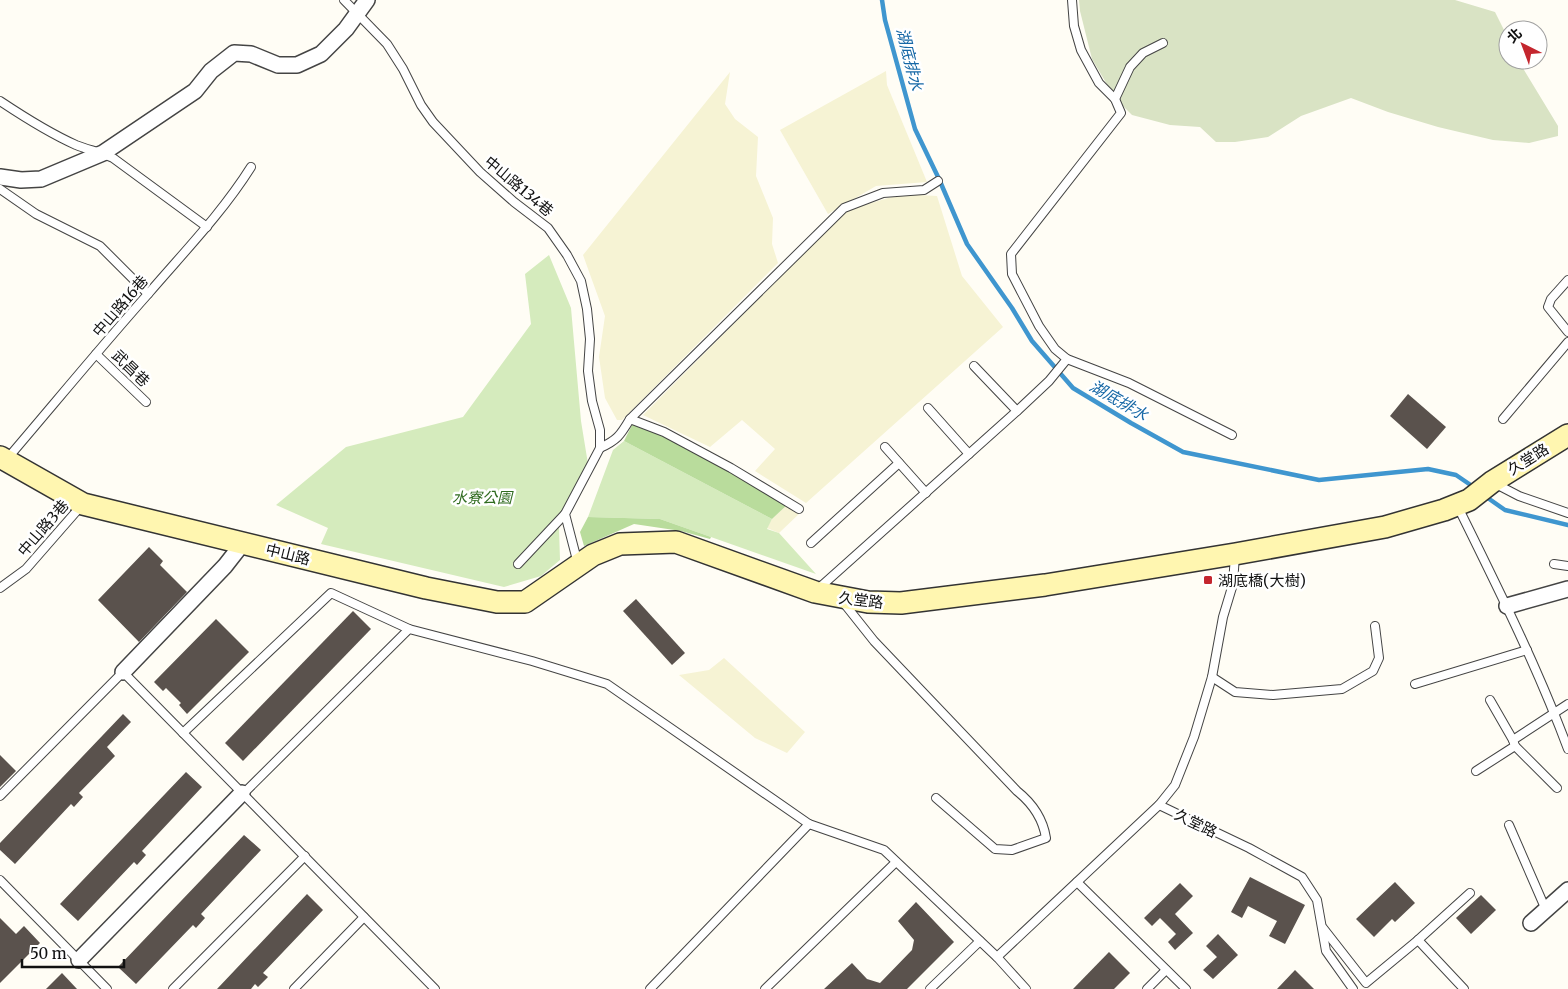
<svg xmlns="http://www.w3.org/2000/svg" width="1568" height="989" font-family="Merriweather,'Noto Sans TC',serif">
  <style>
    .farmland { fill: #f6f3d4 }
    .green { fill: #d5ebbd }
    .forest { fill: #b9dc9c }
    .cemetery { fill: #d9e3c4 }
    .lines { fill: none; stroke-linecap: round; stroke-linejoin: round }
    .stream { stroke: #3f96cf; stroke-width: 4.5 }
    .building { fill: #5a524d }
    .lane-casing { stroke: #444; stroke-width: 10 }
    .street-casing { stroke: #444; stroke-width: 18 }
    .secondary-casing { stroke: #333; stroke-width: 24 }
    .lane { stroke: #fff; stroke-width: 8 }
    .street { stroke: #fff; stroke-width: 15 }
    .secondary { stroke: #fff6b0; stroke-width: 21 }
    .poi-dot { fill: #c4262e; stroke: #fff; stroke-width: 2 }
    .labels { text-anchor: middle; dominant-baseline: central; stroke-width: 5; stroke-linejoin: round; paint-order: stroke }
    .street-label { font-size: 15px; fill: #111; stroke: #fff }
    .park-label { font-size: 15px; font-style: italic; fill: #2f6b1f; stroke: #fff }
    .poi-label { font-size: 15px; fill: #111; stroke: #fff; text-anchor: start }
    .water-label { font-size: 16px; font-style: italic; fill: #1768a6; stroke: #fff }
  </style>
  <rect width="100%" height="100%" fill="#fffdf5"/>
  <g class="farmland">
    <polygon points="886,71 887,85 927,182 876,186 828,214 780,130"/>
    <polygon points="730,72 725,104 735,119 758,137 756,176 773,218 772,244 778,263 622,420 617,420 605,398 599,357 605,316 583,255"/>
    <polygon points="902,194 937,196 962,276 1003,327 806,503 755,471 775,449 742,420 710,447 643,415 847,210"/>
    <polygon points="788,504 802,511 779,533 767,528 772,519"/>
    <polygon points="724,658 805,732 787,753 755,738 679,675 709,670"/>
  </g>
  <g class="green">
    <polygon points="549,255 571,308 581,421 588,464 559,528 560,560 541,576 504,587 321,544 328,528 276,505 346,447 463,417 531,324 525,274"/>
    <polygon points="624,441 772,519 767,529 779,533 816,574 660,519 588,517 613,450"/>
  </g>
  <g class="forest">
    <polygon points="633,423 666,435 788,504 772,519 624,441"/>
    <polygon points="588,517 660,519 711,537 710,539 681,531 634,524 584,546 580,532"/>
  </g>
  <polygon class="cemetery" points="1079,0 1455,0 1495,12 1508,38 1508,60 1518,60 1558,126 1558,136 1529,143 1493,140 1438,127 1388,112 1351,98 1301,116 1268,137 1235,142 1216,142 1200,127 1170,125 1132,115 1115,98 1092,59 1080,11"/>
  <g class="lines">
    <g class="stream">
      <polyline points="882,0 885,20 915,129 939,179 967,244 1012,308 1032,341 1073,388 1131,423 1183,452 1319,480 1428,469 1456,475 1475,488"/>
      <polyline points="1485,496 1505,510 1568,525"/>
    </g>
  </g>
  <g class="building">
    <polygon points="1408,394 1446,427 1427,449 1390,416"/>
    <polygon points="149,547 163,561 160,565 187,592 139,642 98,600"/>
    <polygon points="636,599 685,653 672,665 623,611"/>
    <polygon points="353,611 371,629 243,761 225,743"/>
    <polygon points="216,619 249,652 187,714 179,705 181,703 166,688 163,691 154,682"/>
    <polygon points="123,714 131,722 107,747 115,756 79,793 83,797 74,807 71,804 15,864 0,850 0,843"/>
    <polygon points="0,755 16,771 0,787"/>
    <polygon points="186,772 202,787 142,851 146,855 137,865 134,862 78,921 60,904"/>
    <polygon points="244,835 261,850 201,914 205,918 196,928 193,925 136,984 118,967"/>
    <polygon points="1250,877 1305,905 1285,944 1269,936 1277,921 1248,906 1242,918 1231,912"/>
    <polygon points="1395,882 1415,903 1395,922 1392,919 1374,937 1356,919"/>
    <polygon points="1180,883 1193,896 1175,914 1193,933 1175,950 1168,942 1176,934 1160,918 1152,926 1144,918"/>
    <polygon points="307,894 323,910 263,973 268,977 258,987 255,984 251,989 217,989"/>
    <polygon points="1481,895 1496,910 1471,934 1456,918"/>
    <polygon points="916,902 954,942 907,989 824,989 852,963 867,979 880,983 912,950 914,940 898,921"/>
    <polygon points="0,918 16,934 24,926 40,943 0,983"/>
    <polygon points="1218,934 1238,955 1213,979 1203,970 1217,957 1206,946"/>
    <polygon points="1109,952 1130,973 1114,989 1073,989"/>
    <polygon points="1295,970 1314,989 1277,989"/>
    <polygon points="62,973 77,989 46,989"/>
  </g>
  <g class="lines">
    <g class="lane-casing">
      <g id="lane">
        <polyline points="344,0 387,44 403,69 421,105 433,122 480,172 514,202 548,228 567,255 581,281 587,309 590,339 588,371 592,401 600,430 600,448 565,514 578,564"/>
        <polyline points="1072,0 1074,26 1081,50 1099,83 1115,99 1121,113 1011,254 1012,274 1039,326 1055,349 1067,359 1129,383 1232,435"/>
        <polyline points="1115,99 1130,67 1143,53 1163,43"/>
        <path d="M0,101C24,117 49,133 76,145C88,150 101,152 113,158L207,227"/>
        <polyline points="0,189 36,214 100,246 148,294"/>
        <polyline points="1568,280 1551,299 1548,307 1568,332"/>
        <polyline points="96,354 146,402"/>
        <polyline points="974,366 1017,411"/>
        <polyline points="928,408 969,454"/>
        <polyline points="630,419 844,208 883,193 924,190 938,181"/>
        <polyline points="1503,419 1568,342"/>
        <polyline points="885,447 926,493"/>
        <path d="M600,448C617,440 620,436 630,419L664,432L731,468L799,509"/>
        <path d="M7,459C54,404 100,348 148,294C184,252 222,213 251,167"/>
        <polyline points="1494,483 1519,496 1568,513"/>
        <path d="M1458,507C1497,586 1537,666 1568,749"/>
        <polyline points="811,543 899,463"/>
        <polyline points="1235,555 1233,584 1223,617 1212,677 1194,737 1175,785 1159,805 1249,848 1302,877 1317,900 1326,951 1353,989"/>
        <polyline points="518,564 565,514"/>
        <polyline points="1554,564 1568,566"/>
        <polyline points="0,588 26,569 81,506"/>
        <polyline points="818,589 1017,411 1049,381 1067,359"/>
        <path d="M843,602L874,641L1017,791C1032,803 1043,819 1046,838L1012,850L995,849L936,798"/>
        <polyline points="1212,677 1235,692 1273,695 1342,689 1373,671 1379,658 1375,626"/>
        <polyline points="1415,684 1527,650"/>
        <polyline points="1490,700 1513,740 1568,704"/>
        <polyline points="183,733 331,593 409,629"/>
        <polyline points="1513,740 1515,746 1557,788"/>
        <polyline points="1476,771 1515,746"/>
        <polyline points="243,794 409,629 532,661 607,684 809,824"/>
        <polyline points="0,796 123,672 435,989"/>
        <polyline points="1509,825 1546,910"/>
        <polyline points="0,880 107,989"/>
        <polyline points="1077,882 1186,989"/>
        <polyline points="1323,928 1366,983 1418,940 1470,893"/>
        <polyline points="1418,940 1464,989"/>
        <polyline points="997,957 1026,989"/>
        <polyline points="173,989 305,856"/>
        <polyline points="294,989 364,917"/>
        <polyline points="650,989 809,824 884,850 997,957 1159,805"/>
        <polyline points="765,989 896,862"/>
        <polyline points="930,989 980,941"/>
        <polyline points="1147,989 1166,970"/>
      </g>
    </g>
    <g class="street-casing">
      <g id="street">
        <polyline points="0,177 21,180 41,179 103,153 195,91 211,71 234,53 251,54 278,65 297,65 321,54 346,29 367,0"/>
        <polyline points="1507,606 1568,589"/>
        <polyline points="123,672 225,566 243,543"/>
        <polyline points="1531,923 1568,890"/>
        <polyline points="79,960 242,793"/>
      </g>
    </g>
    <g class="secondary-casing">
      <polyline id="secondary" points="0,457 83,504 426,588 497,602 525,602 593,555 620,544 676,542 815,592 868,602 901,603 1045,585 1235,554 1385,527 1444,510 1469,500 1492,482 1568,435"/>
    </g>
    <use href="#lane" class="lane"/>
    <use href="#street" class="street"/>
    <use href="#secondary" class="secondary"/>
  </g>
  <rect class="poi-dot" x="1203" y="575" width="10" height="10" rx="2.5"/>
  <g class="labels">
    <g class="street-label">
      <text transform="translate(519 186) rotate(40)">中山路134巷</text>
      <text transform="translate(120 306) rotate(-49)">中山路16巷</text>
      <text transform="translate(131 368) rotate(44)">武昌巷</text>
      <text transform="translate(1528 459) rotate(-32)">久堂路</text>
      <text transform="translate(43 528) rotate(-49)">中山路3巷</text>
      <text transform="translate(288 554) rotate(14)">中山路</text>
      <text transform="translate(861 600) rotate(7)">久堂路</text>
      <text transform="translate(1196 823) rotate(26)">久堂路</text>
    </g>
    <g class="park-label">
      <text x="482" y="497">水寮公園</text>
    </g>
    <g class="poi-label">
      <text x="1218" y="580">湖底橋(大樹)</text>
    </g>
    <g class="water-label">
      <text transform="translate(910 59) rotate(76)">湖底排水</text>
      <text transform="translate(1119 400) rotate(30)">湖底排水</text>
    </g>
  </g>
  <g transform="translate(1523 45) rotate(318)"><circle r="24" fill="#ffffff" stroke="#a0a0a0"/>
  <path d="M0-4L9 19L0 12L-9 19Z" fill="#c4262e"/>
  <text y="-8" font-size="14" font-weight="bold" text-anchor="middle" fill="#111111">北</text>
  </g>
  <path d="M22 959v8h102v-8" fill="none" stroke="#111111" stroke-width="2.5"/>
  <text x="30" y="959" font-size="15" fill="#111111" stroke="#ffffff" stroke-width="4" paint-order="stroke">50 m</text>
</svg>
